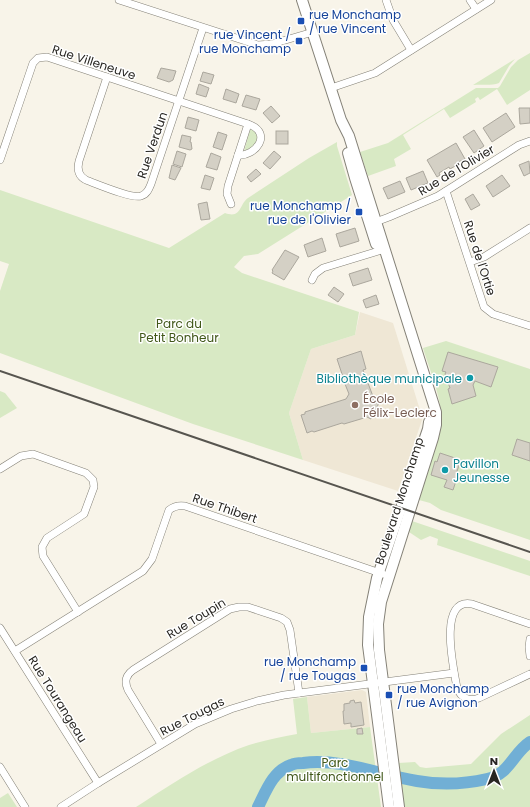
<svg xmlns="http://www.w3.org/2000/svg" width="530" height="807" font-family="Poppins,sans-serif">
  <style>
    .built { fill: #efe7d5 }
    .green { fill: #d8e9c4 }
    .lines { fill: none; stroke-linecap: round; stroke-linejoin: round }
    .river { stroke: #71afd5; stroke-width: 12 }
    .building { fill: #d4d0c5; stroke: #aba79d }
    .street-casing { stroke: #848177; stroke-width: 8 }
    .secondary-casing { stroke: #848177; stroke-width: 12 }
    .street { stroke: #fff; stroke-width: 7 }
    .secondary { stroke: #fff; stroke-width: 10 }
    .rail { stroke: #57554f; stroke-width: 2 }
    .transit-dot { fill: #1a4fb4; stroke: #fff; stroke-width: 1.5 }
    .culture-dot { fill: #0f9aa8; stroke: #fff; stroke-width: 1.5 }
    .education-dot { fill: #8d6e63; stroke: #fff; stroke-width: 1.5 }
    .labels { text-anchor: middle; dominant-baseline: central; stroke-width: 3; stroke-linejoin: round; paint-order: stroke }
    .transit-label { font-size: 12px; fill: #164399; stroke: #fff; text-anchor: end }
    .street-label { font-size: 12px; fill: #272521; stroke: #fff }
    .park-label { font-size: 12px; fill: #41581a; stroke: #fff }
    .culture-label { font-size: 12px; fill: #0d838f; stroke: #fff; text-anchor: end }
    .education-label { font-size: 12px; fill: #785e54; stroke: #fff; text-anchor: start }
  </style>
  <rect width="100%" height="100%" fill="#f8f4e9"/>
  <g class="built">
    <polygon points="360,312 393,323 420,410 422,420 398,491 303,460 289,413 311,349 355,335"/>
    <polygon points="362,690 366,692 370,727 311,733 307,697"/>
  </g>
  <g class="green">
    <polygon points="530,53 530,90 507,105 497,89 480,100 478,97 475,99 476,102 450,118 444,109 403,135 411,149 394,159 396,166 368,176 360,152 388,143 476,88 498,88 500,86 511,67 518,60"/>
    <path d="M515,59L509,66L499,83C491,86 482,84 473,85Z"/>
    <path d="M253,129C262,140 256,146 244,151L250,130Z"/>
    <path d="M337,142V146L352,195L258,254L244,256L234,267L242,273L359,312L355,335L311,349L289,413L303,460L193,424L0,353V291L9,264L0,261V190L169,248L225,213C242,219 239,204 248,198L309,158Z"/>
    <path d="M446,341L530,369V540L441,510L430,503L419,500L441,427C444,402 430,372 423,348Z"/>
    <polygon points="0,391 5,393 17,408 0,418"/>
    <polygon points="412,521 530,561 530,576 437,545 438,539 430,536 421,540 409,532"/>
    <path d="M307,697L311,733L370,727L381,807H136C172,784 208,759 249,745C265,740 281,737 297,734L293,699Z"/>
    <polygon points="530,715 530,807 404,807 398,763 415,762 420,767 426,768 471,764 501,734"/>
    <polygon points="8,793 17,807 0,807 0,798"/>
  </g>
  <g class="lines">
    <path class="river" d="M258,807C266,791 273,771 291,765C295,763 300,763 303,763C342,758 379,775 417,781C440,785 465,784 487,779C510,774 513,753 530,742"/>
  </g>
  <g class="building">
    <polygon points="161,68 176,71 173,80 169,82 157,78"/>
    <polygon points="203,72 214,75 211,84 200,81"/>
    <polygon points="199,84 209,88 206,97 196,94"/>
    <polygon points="226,89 239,94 236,103 223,99"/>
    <polygon points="246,95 260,99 256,110 242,106"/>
    <polygon points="271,106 280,116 272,123 263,113"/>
    <polygon points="519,108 530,108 530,123 520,124"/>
    <polygon points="506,113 515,127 492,142 483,128"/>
    <polygon points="188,117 199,120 196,131 185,128"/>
    <polygon points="474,130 484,146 474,153 463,137"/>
    <rect x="276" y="131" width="12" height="13"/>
    <polygon points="218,132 227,135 222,150 213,147"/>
    <polygon points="182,135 191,137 190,142 191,142 192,149 190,150 179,147"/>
    <polygon points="456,143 465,159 456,163 457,165 450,169 449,167 439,173 440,175 437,177 427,160"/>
    <polygon points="177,151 186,154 182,167 173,164"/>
    <polygon points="274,151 281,157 270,169 263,163"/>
    <polygon points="211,153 221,157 217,170 206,167"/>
    <polygon points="529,161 530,173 524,176 519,165"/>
    <polygon points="172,165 181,168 175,180 169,178"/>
    <polygon points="256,169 261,174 251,182 247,177"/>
    <polygon points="423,171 428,183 411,190 406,178"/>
    <polygon points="205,175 214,178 210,190 201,188"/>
    <polygon points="502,175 510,186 493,197 486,186"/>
    <polygon points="400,181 405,192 388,199 383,188"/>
    <polygon points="473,194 480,205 471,210 465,199"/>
    <polygon points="207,202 210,219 201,220 198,204"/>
    <polygon points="355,228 359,241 340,247 336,234"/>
    <polygon points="322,238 326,251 308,257 304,245"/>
    <polygon points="285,250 299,257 284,280 272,273 273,271 272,270"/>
    <polygon points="368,268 372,280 353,286 349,274"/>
    <polygon points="334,287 344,294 338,302 328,295"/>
    <polygon points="376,295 379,304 366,308 363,300"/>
    <polygon points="361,351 366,369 363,370 374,399 373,401 379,403 371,419 365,416 364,418 344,424 342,423 314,432 312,431 307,433 301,415 305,414 305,412 346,399 349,394 345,384 347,383 345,376 343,377 337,359"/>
    <polygon points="448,352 498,367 491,387 475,381 473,385 476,396 452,404 448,389 450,388 445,374 446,372 442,371"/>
    <polygon points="517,439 530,443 530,461 512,455"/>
    <polygon points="440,453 461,460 456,474 458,475 453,490 444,487 447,480 431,475 435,461 437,462"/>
    <polygon points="354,700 355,703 361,702 364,725 351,727 351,723 344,724 343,711 344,711 344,704 350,703 350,701"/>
    <polygon points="362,728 363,734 357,734 357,729"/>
  </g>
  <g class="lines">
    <g class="street-casing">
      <g id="street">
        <polyline points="119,0 258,45 272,44 313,32"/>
        <polyline points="386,0 393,20 411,50"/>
        <polyline points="470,0 476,9"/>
        <path d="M107,77L79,161C77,169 78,176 86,180C97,184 132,199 141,196C147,194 149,189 151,184L203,28"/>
        <polyline points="331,88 375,73 491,0"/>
        <path d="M238,155C255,157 274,133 248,124"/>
        <polyline points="0,160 33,63 38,58 47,57 248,124 228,186 227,194 231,204"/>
        <polyline points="446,191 484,307 493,314 530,326"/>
        <polyline points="373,223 389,217 438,196 519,145 530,141"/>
        <polyline points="470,262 484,257 530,228"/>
        <polyline points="312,280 315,274 323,268 385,249"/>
        <polyline points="0,469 21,456 33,454 86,473 93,480 94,487 84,514 47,538 42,547 43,556 78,612"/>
        <path d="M530,624L472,604C437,597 454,670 457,688C461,698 469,702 479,698L530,674"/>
        <polyline points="0,628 98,783"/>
        <polyline points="530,639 529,647 530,656"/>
        <path d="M15,651L143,571L152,559L169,510C174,506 179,505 185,506L383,574"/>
        <path d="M161,744L128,690C124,681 126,675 133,670L230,609L239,607H248L281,618L287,622L290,630L299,693"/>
        <polyline points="0,767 25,807"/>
        <polyline points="61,807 98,783 195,724 231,709 257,701 284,695 454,673"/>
      </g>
    </g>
    <g class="secondary-casing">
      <g id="secondary">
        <polyline points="302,0 341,120 349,136 354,152 436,412 436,425 433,438 381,602 378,624 379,650 399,807"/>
        <polyline points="348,153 355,178 376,244"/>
        <polyline points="389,807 368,645 369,617 377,578 428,429 429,422"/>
      </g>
    </g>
    <use href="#street" class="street"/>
    <use href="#secondary" class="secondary"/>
    <polyline class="rail" points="0,371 530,552"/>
  </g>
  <g class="transit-dot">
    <rect x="297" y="17" width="8" height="8" rx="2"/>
    <rect x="295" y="37" width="8" height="8" rx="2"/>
    <rect x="355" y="208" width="8" height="8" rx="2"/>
    <rect x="360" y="664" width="8" height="8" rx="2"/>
    <rect x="385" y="691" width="8" height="8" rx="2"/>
  </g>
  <g class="culture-dot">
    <circle cx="470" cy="378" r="4"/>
    <circle cx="445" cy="470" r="4"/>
  </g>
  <circle class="education-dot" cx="355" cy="405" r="4"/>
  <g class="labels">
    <g class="transit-label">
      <text x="309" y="14" text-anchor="start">rue Monchamp<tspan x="309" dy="14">/ rue Vincent</tspan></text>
      <text x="291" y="34">rue Vincent /<tspan x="291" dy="14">rue Monchamp</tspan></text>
      <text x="351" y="205">rue Monchamp /<tspan x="351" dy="14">rue de l'Olivier</tspan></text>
      <text x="356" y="661">rue Monchamp<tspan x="356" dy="14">/ rue Tougas</tspan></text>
      <text x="397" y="688" text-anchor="start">rue Monchamp<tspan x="397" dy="14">/ rue Avignon</tspan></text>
    </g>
    <g class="street-label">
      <text transform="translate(94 62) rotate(18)">Rue Villeneuve</text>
      <text transform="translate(152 145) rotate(-71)">Rue Verdun</text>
      <text transform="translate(456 170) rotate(-31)">Rue de l'Olivier</text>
      <text transform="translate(480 258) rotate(72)">Rue de l'Ortie</text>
      <text transform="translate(399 501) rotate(-72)">Boulevard Monchamp</text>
      <text transform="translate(225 508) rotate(19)">Rue Thibert</text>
      <text transform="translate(196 618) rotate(-31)">Rue Toupin</text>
      <text transform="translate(58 699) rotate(58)">Rue Tourangeau</text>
      <text transform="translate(192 716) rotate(-27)">Rue Tougas</text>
    </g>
    <g class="park-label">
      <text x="179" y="323">Parc du<tspan x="179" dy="14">Petit Bonheur</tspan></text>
      <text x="335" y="762">Parc<tspan x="335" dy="14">multifonctionnel</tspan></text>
    </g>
    <g class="culture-label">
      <text x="462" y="378">Bibliothèque municipale</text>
      <text x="453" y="463" text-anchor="start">Pavillon<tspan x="453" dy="14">Jeunesse</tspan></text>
    </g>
    <g class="education-label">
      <text x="363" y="398">École<tspan x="363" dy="14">Félix-Leclerc</tspan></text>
    </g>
  </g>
  <g transform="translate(494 771)" stroke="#ffffff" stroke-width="3" paint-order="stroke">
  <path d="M0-3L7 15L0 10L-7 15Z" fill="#272521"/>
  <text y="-6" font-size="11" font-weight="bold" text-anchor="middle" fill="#272521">N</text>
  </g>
</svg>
